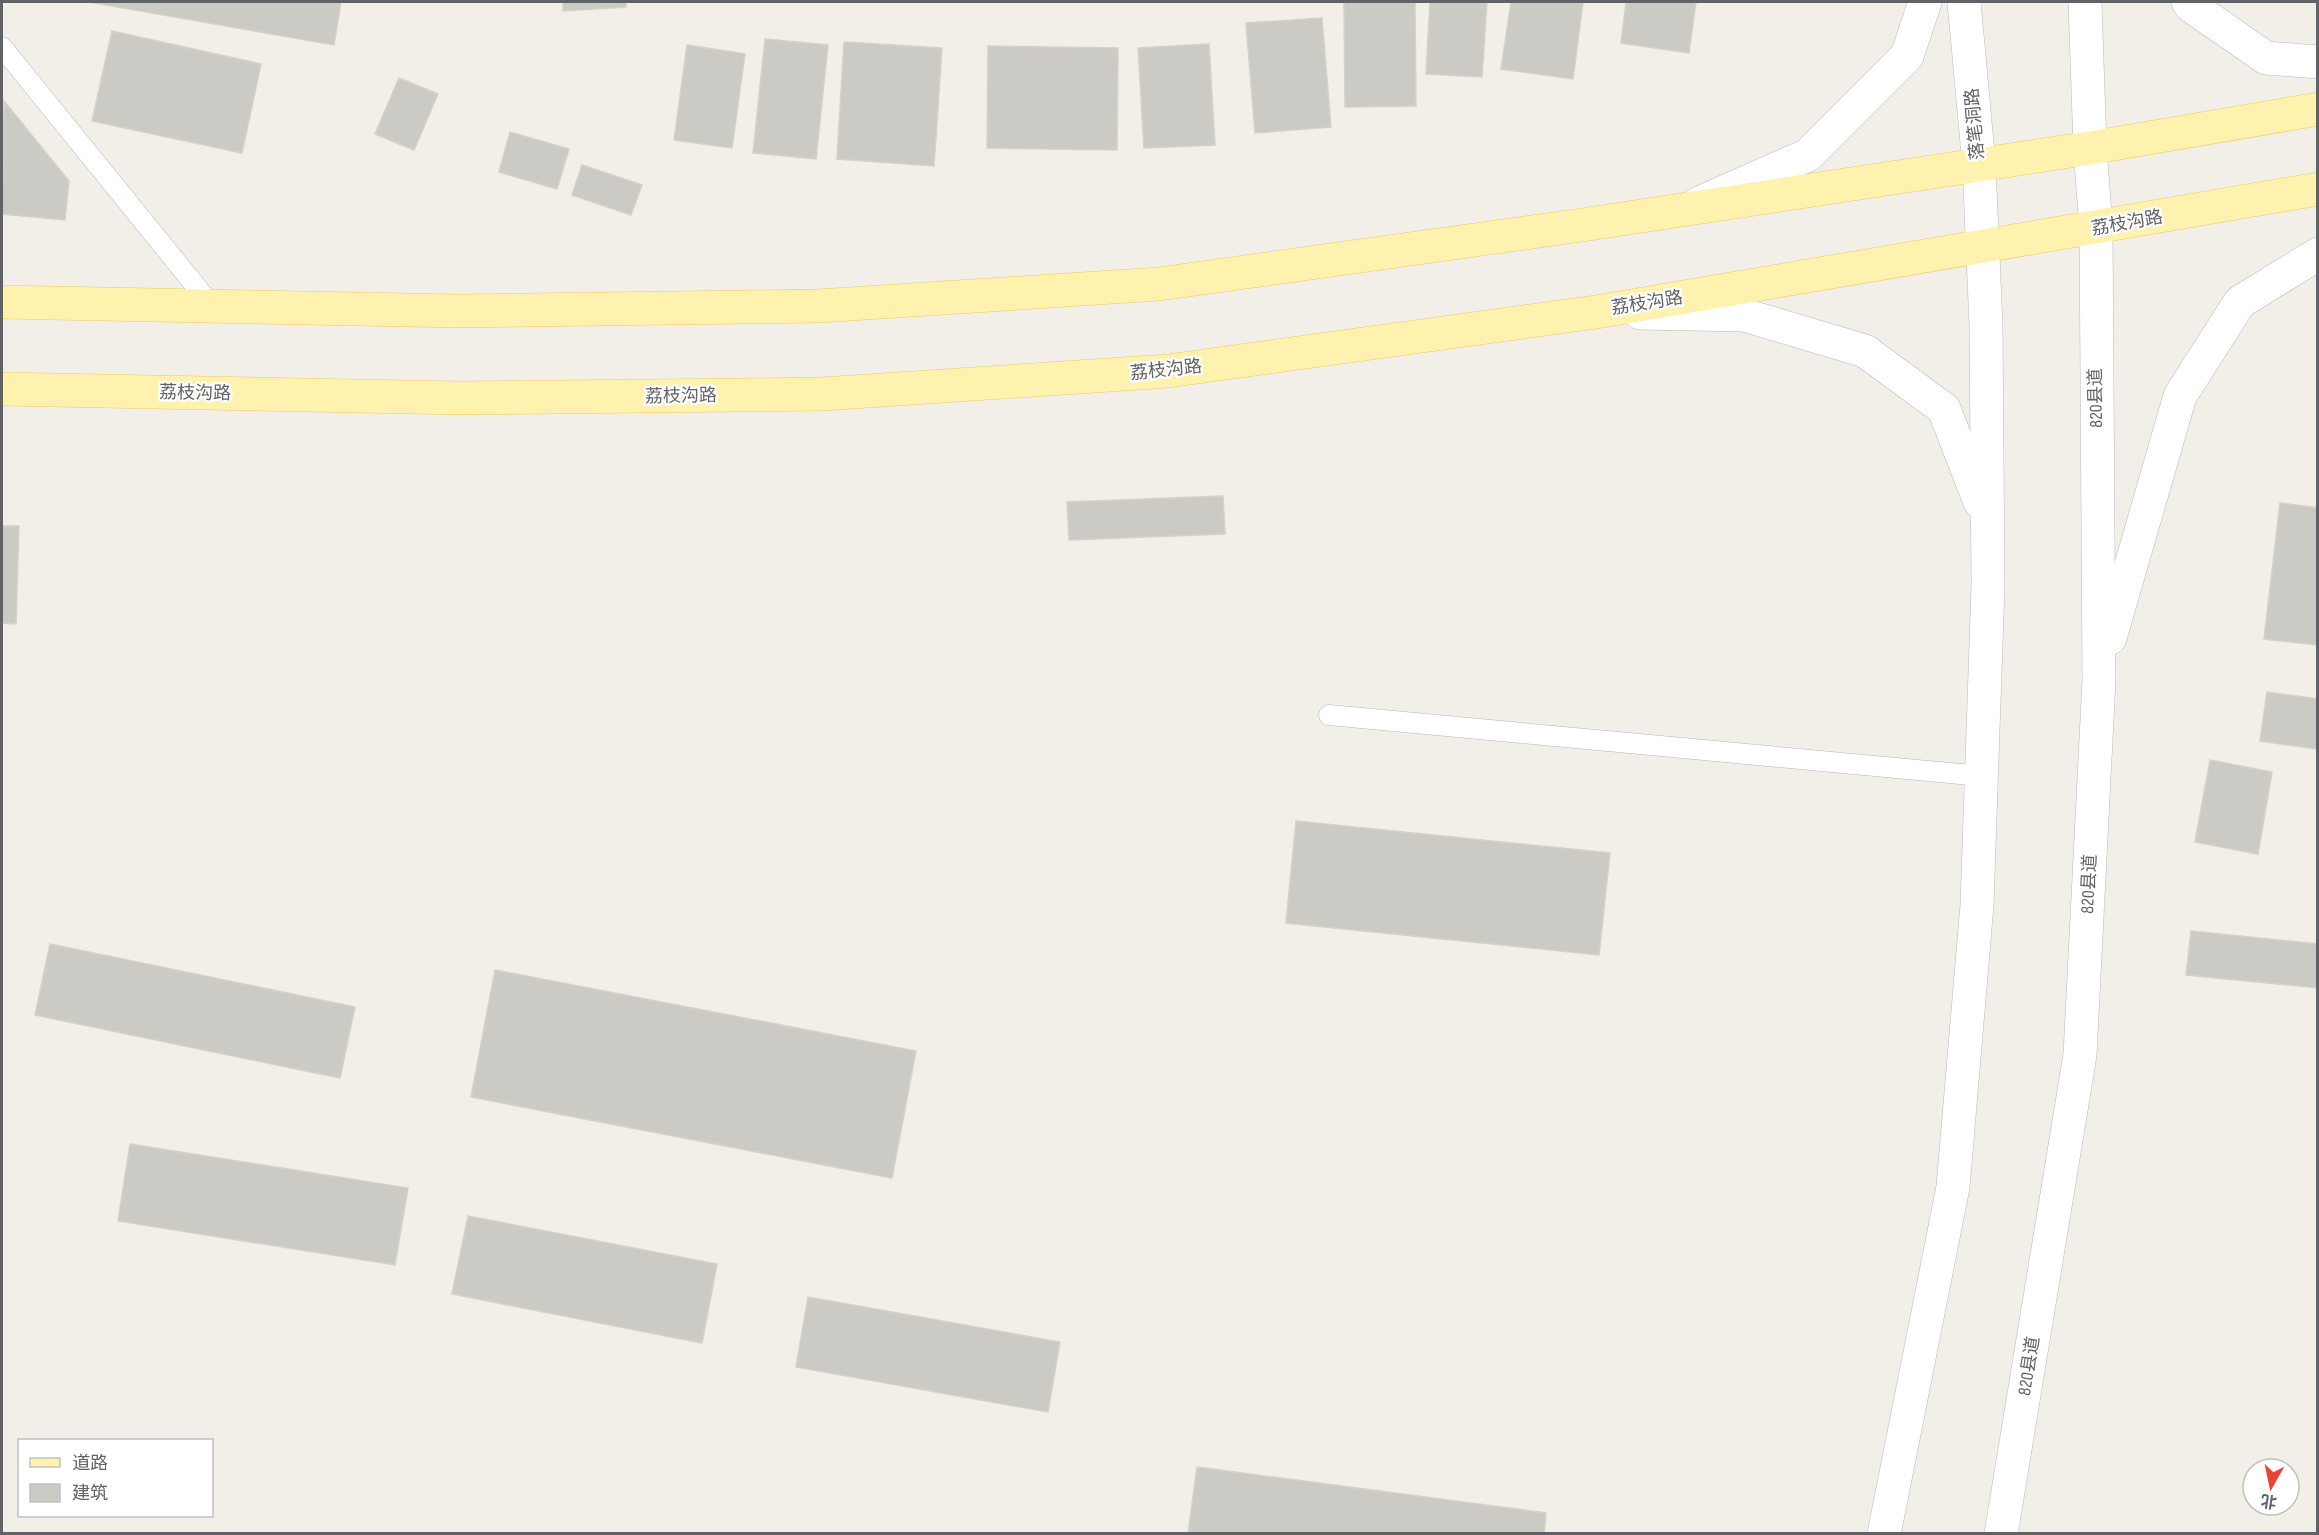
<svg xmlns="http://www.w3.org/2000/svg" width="2319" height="1535" font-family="'Sofia Sans Condensed','Noto Sans SC',sans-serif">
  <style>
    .building { fill: #cccac5; stroke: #d6d1c6; stroke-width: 1.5 }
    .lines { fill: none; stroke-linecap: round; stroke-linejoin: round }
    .lane-casing { stroke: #b5b8bc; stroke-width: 21 }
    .secondary-casing { stroke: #b6babf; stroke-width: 34 }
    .primary-casing { stroke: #f2c960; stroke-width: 34 }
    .lane { stroke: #fff; stroke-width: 20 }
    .secondary { stroke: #fff; stroke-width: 33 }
    .primary { stroke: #fff2af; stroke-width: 33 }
    .labels { text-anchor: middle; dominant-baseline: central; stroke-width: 4.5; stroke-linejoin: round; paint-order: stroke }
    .street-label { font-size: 18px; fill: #5f6368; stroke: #fff }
  </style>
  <rect width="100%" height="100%" fill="#f1efe8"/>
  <g class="building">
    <polygon points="89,2 341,2 334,45"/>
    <polygon points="563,2 626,2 626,7 563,11"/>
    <polygon points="1344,2 1415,2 1416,106 1345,107"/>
    <polygon points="1430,2 1487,2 1482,77 1426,74"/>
    <polygon points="1511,2 1583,2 1573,79 1501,69"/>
    <polygon points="1626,2 1696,2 1689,53 1621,43"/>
    <polygon points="1322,18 1331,127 1255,133 1246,23"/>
    <polygon points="112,31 261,64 242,153 92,121"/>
    <polygon points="765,39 828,45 816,159 753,153"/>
    <polygon points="844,42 942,48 934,166 837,159"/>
    <polygon points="1209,44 1215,145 1144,148 1138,48"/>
    <polygon points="687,45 745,54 732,148 674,140"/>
    <polygon points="988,46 1118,48 1117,150 987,148"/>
    <polygon points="399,78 438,94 414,150 375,134"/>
    <polygon points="4,101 69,181 65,220 2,214"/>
    <polygon points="510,132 569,149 557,189 499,172"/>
    <polygon points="582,165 642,185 631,215 572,195"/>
    <polygon points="1223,496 1225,534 1069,540 1067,502"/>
    <polygon points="2280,503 2318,508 2318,645 2264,639"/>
    <polygon points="2,526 19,526 16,624 2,623"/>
    <polygon points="2267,692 2318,699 2317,749 2260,741"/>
    <polygon points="2210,760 2272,772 2258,854 2195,842"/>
    <polygon points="1296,821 1610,853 1599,955 1286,923"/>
    <polygon points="2191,931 2318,944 2318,988 2186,975"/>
    <polygon points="50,944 355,1007 340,1078 35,1015"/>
    <polygon points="495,970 916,1051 892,1178 471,1097"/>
    <polygon points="130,1144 408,1188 395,1265 118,1221"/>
    <polygon points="468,1216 717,1264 702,1343 452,1294"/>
    <polygon points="808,1297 1060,1342 1048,1412 796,1367"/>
    <polygon points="1197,1467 1546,1513 1544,1534 1188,1534"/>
  </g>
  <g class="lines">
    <g class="lane-casing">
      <g id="lane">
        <polyline points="2,47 212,306"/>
        <polyline points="1329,715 1982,776"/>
      </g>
    </g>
    <g class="secondary-casing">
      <g id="secondary">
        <polyline points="2188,2 2191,6 2266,58 2318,62"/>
        <polyline points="1699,203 1808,155 1907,56 1925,2"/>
        <polyline points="1640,313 1744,315 1865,351 1944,409 1980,502"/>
        <polyline points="2110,638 2180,396 2240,302 2318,254"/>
        <polyline points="1884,1534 1953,1187 1977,905 1988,585 1986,325 1979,165 1964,2"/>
        <polyline points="2001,1534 2080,1055 2099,680 2096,228 2090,148 2085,2"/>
      </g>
    </g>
    <g class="primary-casing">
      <g id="primary">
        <polyline points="2,302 461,311 818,306 1159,284 1582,225 2090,148 2318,109"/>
        <polyline points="2,389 460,398 822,394 1168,371 1596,312 2318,189"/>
      </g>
    </g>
    <use href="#lane" class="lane"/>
    <use href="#secondary" class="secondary"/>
    <use href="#primary" class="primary"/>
  </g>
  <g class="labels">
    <g class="street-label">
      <text transform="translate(1975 124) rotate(-95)">落笔洞路</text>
      <text transform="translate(2127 223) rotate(-10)">荔枝沟路</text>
      <text transform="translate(1647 303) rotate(-9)">荔枝沟路</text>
      <text transform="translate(1166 370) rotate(-6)">荔枝沟路</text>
      <text transform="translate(195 393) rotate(1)">荔枝沟路</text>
      <text transform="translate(681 396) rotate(-1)">荔枝沟路</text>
      <text transform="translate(2096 398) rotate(-91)">820县道</text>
      <text transform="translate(2089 884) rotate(-87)">820县道</text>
      <text transform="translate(2029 1366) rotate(-81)">820县道</text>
    </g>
  </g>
  <rect width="2319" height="1535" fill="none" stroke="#5f6368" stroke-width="6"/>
  <rect x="18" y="1439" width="195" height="78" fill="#ffffff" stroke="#bfc1c3" stroke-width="1.5"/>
  <rect x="30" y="1458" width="30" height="9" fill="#fff2af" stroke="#bfc1c3" stroke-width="1.5"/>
  <text x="72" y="1469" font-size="18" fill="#5f6368">道路</text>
  <rect x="30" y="1484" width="30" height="18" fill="#cccac5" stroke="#bfc1c3" stroke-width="1.5"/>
  <text x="72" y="1499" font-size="18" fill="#5f6368">建筑</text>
  <g transform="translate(2271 1487) rotate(189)"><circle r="28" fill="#ffffff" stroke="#bfc1c3" stroke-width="1.5"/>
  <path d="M0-4.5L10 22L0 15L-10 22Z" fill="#ea4335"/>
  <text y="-9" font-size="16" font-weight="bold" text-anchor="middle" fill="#5f6368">北</text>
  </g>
</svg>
